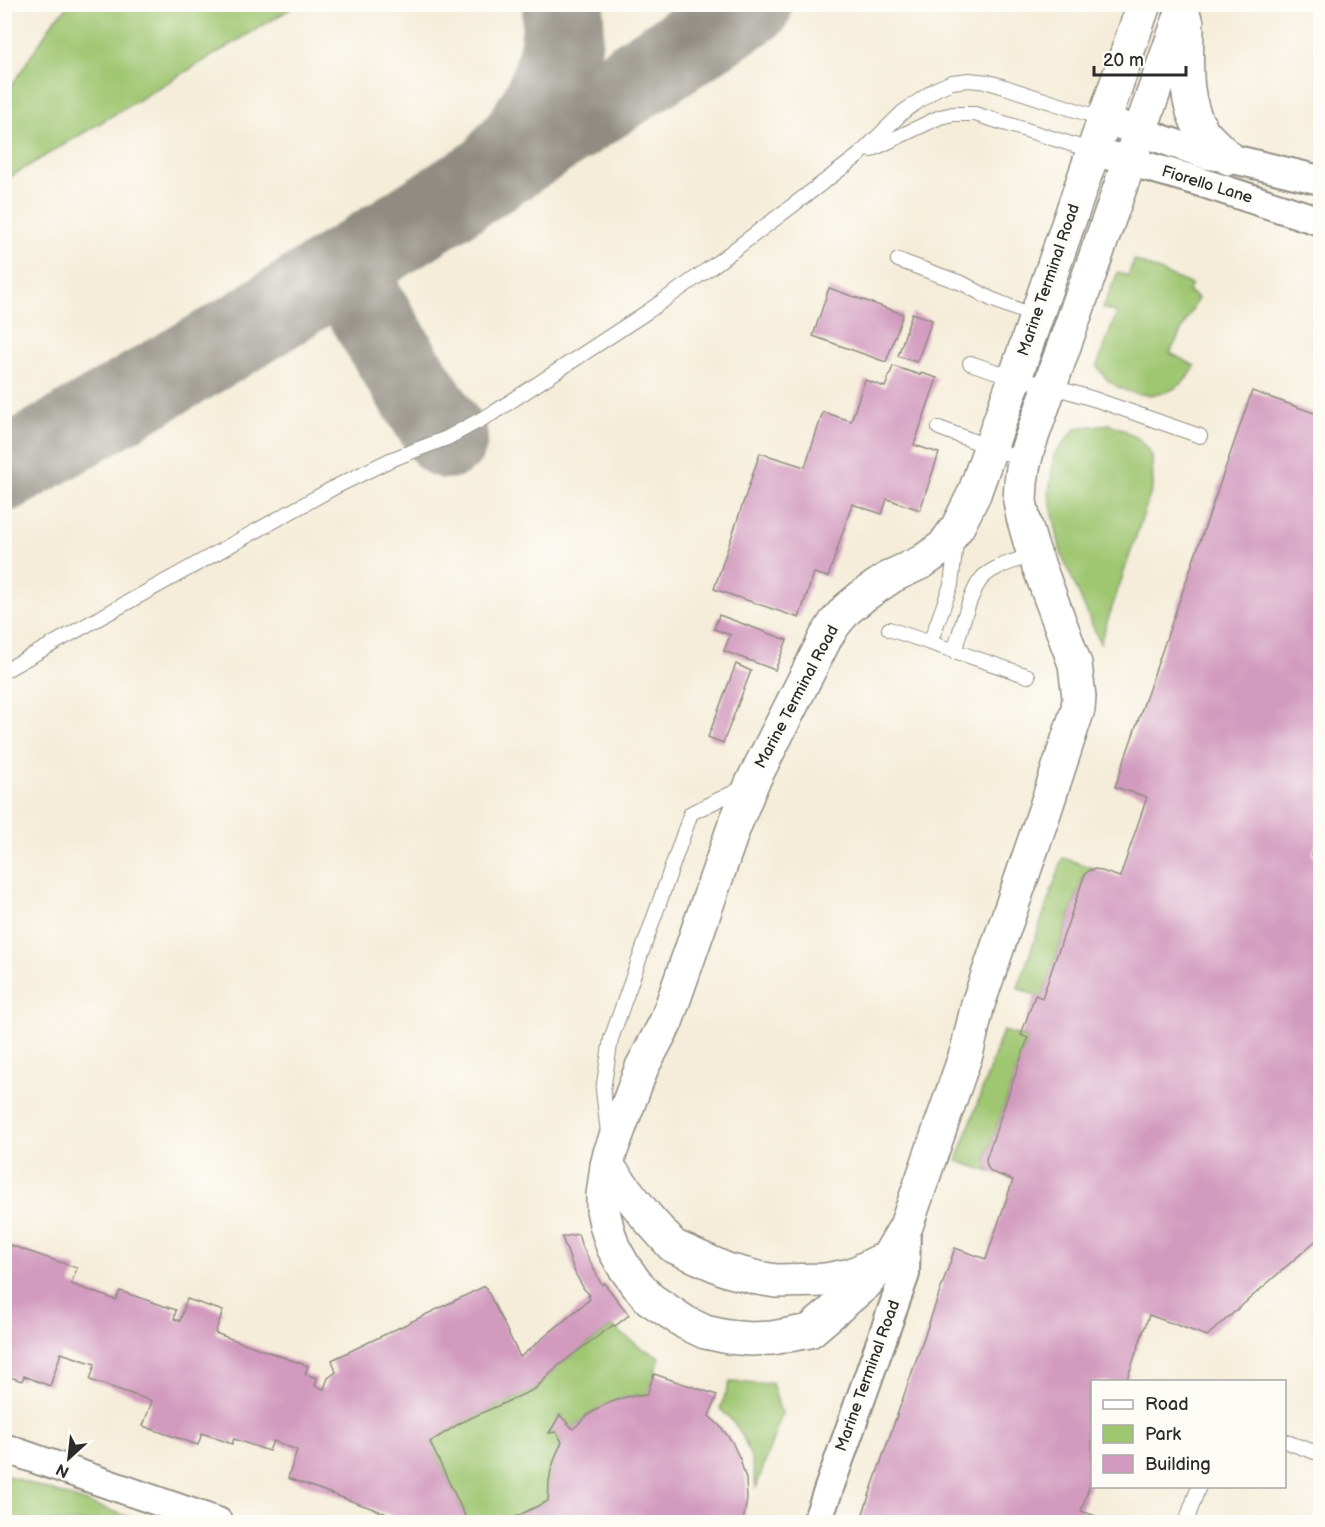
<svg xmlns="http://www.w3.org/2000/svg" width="1325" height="1527" font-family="'Balsamiq Sans',sans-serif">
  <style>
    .green { fill: #9fc671; stroke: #65784e; stroke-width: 1.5 }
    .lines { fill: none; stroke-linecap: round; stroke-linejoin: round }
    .taxiway { stroke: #908c82; stroke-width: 82 }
    .building { fill: #d29abe }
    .lane-casing { stroke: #908c82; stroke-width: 16 }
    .street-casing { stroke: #908c82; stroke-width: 32 }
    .secondary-casing { stroke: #908c82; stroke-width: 36 }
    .lane { stroke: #fff; stroke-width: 14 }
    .street { stroke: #fff; stroke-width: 28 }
    .secondary { stroke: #fff; stroke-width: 33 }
    .labels { text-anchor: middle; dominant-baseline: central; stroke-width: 6; stroke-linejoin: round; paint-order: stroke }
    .street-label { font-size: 16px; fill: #2b2b2b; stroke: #fdfcf7 }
  </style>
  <rect width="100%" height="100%" fill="#fdfcf7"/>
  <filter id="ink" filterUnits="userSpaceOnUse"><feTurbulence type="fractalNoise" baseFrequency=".0167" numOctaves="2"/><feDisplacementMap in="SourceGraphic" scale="12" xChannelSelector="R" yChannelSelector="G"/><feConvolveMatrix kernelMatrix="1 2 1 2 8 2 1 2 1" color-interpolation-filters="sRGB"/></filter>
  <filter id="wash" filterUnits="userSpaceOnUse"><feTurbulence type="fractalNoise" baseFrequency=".008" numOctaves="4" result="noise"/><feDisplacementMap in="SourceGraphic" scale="24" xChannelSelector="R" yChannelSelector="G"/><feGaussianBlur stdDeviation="1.35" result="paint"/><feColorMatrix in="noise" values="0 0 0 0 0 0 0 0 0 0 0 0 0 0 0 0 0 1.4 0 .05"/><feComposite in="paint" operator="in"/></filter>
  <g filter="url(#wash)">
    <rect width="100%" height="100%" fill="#f5edd9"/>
    <g class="green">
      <polygon points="70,5 70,4 297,5 5,180 5,96 55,19"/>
      <path d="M1134,260L1192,285L1188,292L1198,298L1170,353L1195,366C1191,372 1186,381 1180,385C1159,400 1129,397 1109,381C1104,377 1101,371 1097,366L1117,313L1103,308L1118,272L1128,276Z"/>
      <polygon points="1110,424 1124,430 1139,439 1152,455 1153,486 1100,643 1061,553 1049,494 1054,455 1076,428"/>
      <polygon points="1063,858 1096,869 1090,870 1083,878 1042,998 1018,988"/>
      <polygon points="1003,1031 1028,1038 986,1159 987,1166 991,1172 957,1161"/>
      <path d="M612,1326L641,1348L660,1357L647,1395C618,1395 592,1408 573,1429L560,1415L550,1433L556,1432L562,1442C553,1462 547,1479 548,1501L505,1522H468L430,1442L462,1422L535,1389L559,1365Z"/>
      <path d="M730,1382L757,1384L772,1383L779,1407L782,1413L756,1488C754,1466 748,1441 734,1423C730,1418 725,1413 720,1409Z"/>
      <polygon points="4,1475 5,1475 145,1522 19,1522 5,1518"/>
    </g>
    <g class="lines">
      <g class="taxiway">
        <path d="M503,160C543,119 566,61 563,4"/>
        <polyline points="343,269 404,371 447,438"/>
        <polyline points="4,471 243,332 485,178 752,4"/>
      </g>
    </g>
    <g id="blocks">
      <g class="building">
        <polygon points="829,288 903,314 886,362 813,336"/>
        <polygon points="912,313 932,320 917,362 898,356"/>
        <polygon points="893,366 920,375 921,373 937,378 914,445 939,453 920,510 887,499 882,514 852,504 828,577 814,573 799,618 714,589 760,453 805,467 823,412 851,421 865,380 885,387"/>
        <polygon points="1252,391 1320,415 1320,830 1312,855 1320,858 1320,1237 1207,1336 1149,1315 1126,1382 1092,1382 1092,1478 1081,1511 1114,1522 860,1522 955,1248 986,1259 1013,1180 991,1172 987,1166 986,1159 1028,1038 1021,1035 1035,995 1042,998 1085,874 1090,870 1096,869 1120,877 1147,797 1115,787"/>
        <polygon points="719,615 787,640 775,670 724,651 730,635 714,629"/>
        <polygon points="736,664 751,671 723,743 708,737"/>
        <polygon points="578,1234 581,1244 602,1285 604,1283 629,1315 615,1326 613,1325 559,1365 535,1389 462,1422 430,1442 468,1522 403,1522 404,1520 288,1478 297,1450 273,1441 269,1451 234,1439 232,1444 202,1433 198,1445 143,1426 152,1401 90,1380 95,1364 61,1353 50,1386 24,1376 22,1381 4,1375 4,1243 77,1268 71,1284 116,1300 120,1291 176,1310 174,1319 180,1321 187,1299 223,1311 215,1333 308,1366 305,1374 317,1378 315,1386 324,1389 328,1378 336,1372 332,1360 485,1286 520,1357 590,1299 588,1296 590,1295 584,1289 575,1273 562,1237"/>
        <polygon points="654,1374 717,1395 709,1416 719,1425 731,1440 740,1459 746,1479 747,1500 743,1522 505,1522 548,1501 549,1481 551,1470 556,1455 562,1442 556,1432 549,1433 560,1415 573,1429 588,1415 606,1404 626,1397 647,1395"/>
      </g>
    </g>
  </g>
  <g filter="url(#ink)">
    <use href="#blocks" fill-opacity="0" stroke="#908c82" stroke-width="1.5"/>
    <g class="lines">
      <g class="lane-casing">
        <g id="lane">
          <polyline points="871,150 940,117 953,114 975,114 1093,151"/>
          <polyline points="898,260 964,284 991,299 1036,317"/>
          <polyline points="970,363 1015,378 1051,386 1097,400 1200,436"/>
          <polyline points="939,428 1024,460"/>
          <polyline points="889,629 1028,676"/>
          <polyline points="930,643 951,585 956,543"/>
          <path d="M954,652C960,633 970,590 983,577C996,565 1019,560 1035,554"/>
          <polyline points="4,671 337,486 390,460 447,438 493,413 647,312 714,265 858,156 903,112 936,89 952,82 969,80 988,82 1005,87 1103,119"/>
          <polyline points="608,1133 603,1090 611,1039 691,813 745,787"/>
          <polyline points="1284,1441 1320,1454"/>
          <polyline points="1186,1522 1199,1486"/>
        </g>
      </g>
      <g class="street-casing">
        <g id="street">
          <polyline points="1103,119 1208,155 1229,158 1320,180"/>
          <polyline points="1093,151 1194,180 1320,221"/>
          <polyline points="4,1448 218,1522"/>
          <polyline points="817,1522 905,1274 906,1226"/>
        </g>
      </g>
      <g class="secondary-casing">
        <g id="secondary">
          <polyline points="1144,4 1015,378 974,494 958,526 943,547 922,562 892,576 864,595 847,609 835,623 826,637 752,783 734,827 666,1022 642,1067 610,1153 607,1166 603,1195 603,1210 607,1228 613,1247 623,1265 635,1282 650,1299 686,1323 705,1332 728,1337 751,1339 772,1338 810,1331 866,1283 888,1257 906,1226 967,1051 978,1004 1044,813 1078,709 1079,697 1075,664 1031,545 1023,517 1020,501 1021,483 1023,468 1028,448 1185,4"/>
          <path d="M1187,23C1187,58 1182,100 1202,131C1210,141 1219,149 1229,158"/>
          <polyline points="607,1166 646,1216 673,1246 727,1270 758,1278 776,1281 826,1280 852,1275 878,1262"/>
        </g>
      </g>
      <use href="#lane" class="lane"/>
      <use href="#street" class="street"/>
      <use href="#secondary" class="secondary"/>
    </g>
  </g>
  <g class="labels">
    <g class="street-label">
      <text transform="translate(1207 185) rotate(17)">Fiorello Lane</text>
      <text transform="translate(1049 280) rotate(-71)">Marine Terminal Road</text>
      <text transform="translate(797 697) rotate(-62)">Marine Terminal Road</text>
      <text transform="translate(868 1376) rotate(-70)">Marine Terminal Road</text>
    </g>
  </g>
  <rect width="1325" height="1527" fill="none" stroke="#fdfcf7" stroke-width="24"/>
  <rect x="1091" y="1380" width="195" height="108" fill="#fdfcf7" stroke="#a9a8a5" stroke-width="1.5"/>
  <rect x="1103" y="1400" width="30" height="9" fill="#ffffff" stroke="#a9a8a5" stroke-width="1.5"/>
  <text x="1145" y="1410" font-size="18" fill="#2b2b2b">Road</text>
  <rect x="1103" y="1425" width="30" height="18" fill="#9fc671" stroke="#a9a8a5" stroke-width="1.5"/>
  <text x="1145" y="1440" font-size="18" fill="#2b2b2b">Park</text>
  <rect x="1103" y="1455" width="30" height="18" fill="#d29abe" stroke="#a9a8a5" stroke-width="1.5"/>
  <text x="1145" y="1470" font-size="18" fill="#2b2b2b">Building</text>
  <g transform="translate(69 1458) rotate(207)" stroke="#fdfcf7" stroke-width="4.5" paint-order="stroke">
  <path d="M0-4.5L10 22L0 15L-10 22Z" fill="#2b2b2b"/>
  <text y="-9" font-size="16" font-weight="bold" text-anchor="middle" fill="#2b2b2b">N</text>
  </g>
  <path d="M1094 66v9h92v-9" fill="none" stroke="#2b2b2b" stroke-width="3"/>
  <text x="1103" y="66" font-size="18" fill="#2b2b2b" stroke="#fdfcf7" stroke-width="4.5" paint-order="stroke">20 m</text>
</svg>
